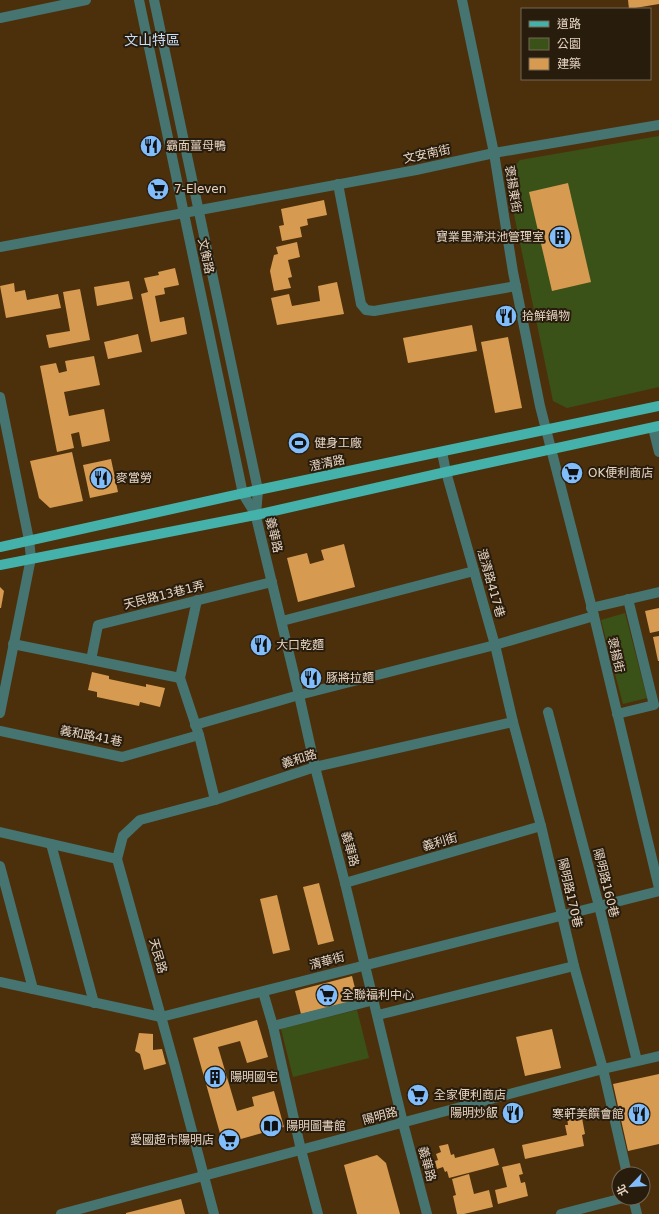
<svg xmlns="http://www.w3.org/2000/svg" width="659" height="1214" font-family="'DejaVu Sans','Noto Sans TC',sans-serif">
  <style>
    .green { fill: #3a5218 }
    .building { fill: #d79a51 }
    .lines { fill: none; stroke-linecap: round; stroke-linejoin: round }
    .minor { stroke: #467571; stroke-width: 10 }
    .major { stroke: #44b1aa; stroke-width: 10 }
    .labels { text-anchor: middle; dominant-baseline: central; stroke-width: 4; stroke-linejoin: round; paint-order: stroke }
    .poi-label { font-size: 12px; fill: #e6d4c2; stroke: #281c0d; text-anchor: start }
    .street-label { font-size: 12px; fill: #e6d4c2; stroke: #281c0d }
    .quarter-label { font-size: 14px; fill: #c9dff7; stroke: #281c0d }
  </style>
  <rect width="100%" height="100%" fill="#4c300c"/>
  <g class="green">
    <polygon points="659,136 659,387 567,408 553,401 506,176 520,160"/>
    <polygon points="625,613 647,698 623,704 601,620"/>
    <polygon points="357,1010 369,1058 293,1077 281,1029"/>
  </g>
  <g class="building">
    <polygon points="628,0 659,0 659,4 629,9"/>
    <polygon points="568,183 591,282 552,291 529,192"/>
    <polygon points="324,200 327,215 307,219 308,225 300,227 302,237 282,241 279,226 284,225 281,209"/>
    <polygon points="297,242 300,257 288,260 292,277 288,278 291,288 274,291 270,271 274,255 278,254 276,247"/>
    <polygon points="175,268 179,285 164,288 165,294 155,296 160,322 184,317 187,334 151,342 141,294 148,292 144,278 159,275 158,272"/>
    <polygon points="129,281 133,299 97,306 94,287"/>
    <polygon points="337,282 344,314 277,325 271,298 289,294 292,306 320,301 318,286"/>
    <polygon points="14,283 15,292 25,290 27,300 58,294 61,308 6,318 0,286"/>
    <polygon points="80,289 90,340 49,348 46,335 70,331 63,292"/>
    <polygon points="472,325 477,351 408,363 403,338"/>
    <polygon points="138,334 142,352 108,359 104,342"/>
    <polygon points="508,337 522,408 495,413 481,342"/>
    <polygon points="94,356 100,385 64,392 69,416 104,409 110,441 82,447 79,432 71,434 74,448 57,452 40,366 56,363 59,373 67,371 65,361"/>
    <polygon points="72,452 83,501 50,508 39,498 30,461"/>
    <polygon points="111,459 118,492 90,498 83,465"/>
    <polygon points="344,544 355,587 298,602 287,558 307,553 310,564 324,560 321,550"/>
    <polygon points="0,587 4,591 1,608 0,608"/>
    <polygon points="659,608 659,631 650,633 645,611"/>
    <polygon points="659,636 659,661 658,661 653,637"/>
    <polygon points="92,672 109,676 109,679 146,687 146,684 165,688 160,707 140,702 139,706 97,697 97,692 88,690"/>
    <polygon points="319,883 334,941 318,945 303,887"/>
    <polygon points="277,895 290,950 273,954 260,899"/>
    <polygon points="352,976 358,1000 301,1014 295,991"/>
    <polygon points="257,1020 268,1057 247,1063 240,1041 218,1047 237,1111 254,1106 252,1097 274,1091 284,1127 223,1144 193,1038"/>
    <polygon points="552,1029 561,1068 525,1076 516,1037"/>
    <polygon points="139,1033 153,1034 153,1050 162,1049 166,1064 144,1070 140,1054 135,1051"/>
    <polygon points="659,1074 659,1144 628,1151 613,1084"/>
    <polygon points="577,1115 578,1119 582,1118 585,1134 582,1135 584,1146 525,1159 522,1145 567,1135 565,1125 568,1125 567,1117"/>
    <polygon points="448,1144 451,1155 454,1154 455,1158 494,1148 499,1165 449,1178 447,1171 445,1172 443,1167 437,1169 435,1161 438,1160 436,1154 441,1152 439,1146"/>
    <polygon points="377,1155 386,1163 400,1214 357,1214 344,1165"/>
    <polygon points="520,1163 523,1174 519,1175 521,1183 525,1182 528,1196 498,1204 495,1190 507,1187 502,1167"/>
    <polygon points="469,1174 474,1194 489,1190 493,1207 464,1214 457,1214 453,1196 456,1195 452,1179"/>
    <polygon points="181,1199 185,1214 126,1214 126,1213"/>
  </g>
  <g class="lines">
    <g class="minor">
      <polyline points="139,0 243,494 256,515"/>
      <polyline points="154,0 258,490 256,515 257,521 299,695 315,767 345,883 403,1123 427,1214"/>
      <polyline points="462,0 494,153 513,272 540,406 594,616 659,888"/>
      <polyline points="0,18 86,0"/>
      <polyline points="338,184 361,304 366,310 374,311 516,286"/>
      <polyline points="0,247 416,170 494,153 659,125"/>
      <polyline points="0,397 29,540 31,558 0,713"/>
      <polyline points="653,428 659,452"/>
      <polyline points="442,452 446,472 495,645 513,722 541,826 574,966 603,1069 627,1174"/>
      <polyline points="197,600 180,678 199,735 215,800"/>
      <polyline points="591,608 659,592"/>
      <polyline points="282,621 474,571"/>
      <polyline points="13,644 180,678"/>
      <polyline points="91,660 98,625 272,582"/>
      <polyline points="548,712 599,906 637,1061"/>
      <polyline points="617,714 654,705 628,599"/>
      <polyline points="195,725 299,695 495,645 594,616"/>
      <polyline points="0,731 122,757 199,735"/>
      <polyline points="0,832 117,859 174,1063 214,1214"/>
      <polyline points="51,844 94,1003"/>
      <polyline points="117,859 123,836 140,820 215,800 315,767 513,722"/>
      <polyline points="0,866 33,989"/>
      <polyline points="345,883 541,826"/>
      <polyline points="0,982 161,1017 659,891"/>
      <polyline points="263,992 273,1026 301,1150 318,1214"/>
      <polyline points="378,1015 574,966"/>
      <polyline points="273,1026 374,1000"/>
      <polyline points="633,1198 637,1214"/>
      <polyline points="61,1214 603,1069 659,1056"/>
      <polyline points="561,1214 623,1198"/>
    </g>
    <g class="major">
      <polyline points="0,547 258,490 659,406"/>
      <polyline points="0,565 256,515 446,472 659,426"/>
    </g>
  </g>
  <defs>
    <g id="restaurant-disc" transform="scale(1.15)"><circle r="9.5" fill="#80bdfa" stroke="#281c0d"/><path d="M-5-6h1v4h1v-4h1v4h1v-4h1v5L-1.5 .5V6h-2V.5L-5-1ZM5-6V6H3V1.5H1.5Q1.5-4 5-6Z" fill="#111"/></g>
    <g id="supermarket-disc" transform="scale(1.15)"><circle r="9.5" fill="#80bdfa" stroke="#281c0d"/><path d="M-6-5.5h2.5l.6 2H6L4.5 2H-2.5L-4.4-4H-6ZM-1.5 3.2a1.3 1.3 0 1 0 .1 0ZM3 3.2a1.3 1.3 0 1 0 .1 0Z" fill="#111"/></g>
    <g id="building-disc" transform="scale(1.15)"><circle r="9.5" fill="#80bdfa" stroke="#281c0d"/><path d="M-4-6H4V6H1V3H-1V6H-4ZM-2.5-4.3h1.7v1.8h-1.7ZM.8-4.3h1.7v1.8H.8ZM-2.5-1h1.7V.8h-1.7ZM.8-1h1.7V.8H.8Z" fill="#111"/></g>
    <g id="stadium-disc" transform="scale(1.15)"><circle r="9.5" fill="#80bdfa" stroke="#281c0d"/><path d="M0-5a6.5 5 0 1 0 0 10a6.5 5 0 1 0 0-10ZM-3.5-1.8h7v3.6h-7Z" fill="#111"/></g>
    <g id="library-disc" transform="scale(1.15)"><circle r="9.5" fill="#80bdfa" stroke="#281c0d"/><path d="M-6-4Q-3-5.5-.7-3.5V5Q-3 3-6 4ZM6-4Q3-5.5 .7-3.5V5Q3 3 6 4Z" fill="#111"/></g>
  </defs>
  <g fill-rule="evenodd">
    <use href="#restaurant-disc" x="151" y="146"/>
    <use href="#supermarket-disc" x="158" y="189"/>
    <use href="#building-disc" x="560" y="237"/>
    <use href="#restaurant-disc" x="506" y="316"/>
    <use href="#stadium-disc" x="299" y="443"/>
    <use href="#supermarket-disc" x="572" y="473"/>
    <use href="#restaurant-disc" x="101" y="478"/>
    <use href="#restaurant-disc" x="261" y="645"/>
    <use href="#restaurant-disc" x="311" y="678"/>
    <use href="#supermarket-disc" x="327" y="995"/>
    <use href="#building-disc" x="215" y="1077"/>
    <use href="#supermarket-disc" x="418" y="1095"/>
    <use href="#restaurant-disc" x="513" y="1113"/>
    <use href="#restaurant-disc" x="639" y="1114"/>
    <use href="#library-disc" x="271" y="1126"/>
    <use href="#supermarket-disc" x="229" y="1140"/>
  </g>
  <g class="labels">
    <g class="poi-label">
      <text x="166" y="146">霸面薑母鴨</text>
      <text x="174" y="189">7-Eleven</text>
      <text x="544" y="237" text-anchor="end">寶業里滯洪池管理室</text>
      <text x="522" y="316">拾鮮鍋物</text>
      <text x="314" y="443">健身工廠</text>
      <text x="588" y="473">OK便利商店</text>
      <text x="116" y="478">麥當勞</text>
      <text x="276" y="645">大口乾麵</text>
      <text x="326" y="678">豚將拉麵</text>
      <text x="342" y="995">全聯福利中心</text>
      <text x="230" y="1077">陽明國宅</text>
      <text x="434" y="1095">全家便利商店</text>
      <text x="498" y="1113" text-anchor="end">陽明炒飯</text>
      <text x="624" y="1114" text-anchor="end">寒軒美饌會館</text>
      <text x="286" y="1126">陽明圖書館</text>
      <text x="214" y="1140" text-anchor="end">愛國超市陽明店</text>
    </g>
    <g class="street-label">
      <text transform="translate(427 154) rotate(-12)">文安南街</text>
      <text transform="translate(513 189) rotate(81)">褒揚東街</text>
      <text transform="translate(206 256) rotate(78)">文衡路</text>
      <text transform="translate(327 463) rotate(-12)">澄清路</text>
      <text transform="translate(274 535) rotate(77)">義華路</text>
      <text transform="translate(491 583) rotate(74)">澄清路417巷</text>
      <text transform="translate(164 595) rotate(-14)">天民路13巷1弄</text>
      <text transform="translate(616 655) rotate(77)">褒揚街</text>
      <text transform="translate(91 736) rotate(11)">義和路41巷</text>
      <text transform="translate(299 759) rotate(-17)">義和路</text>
      <text transform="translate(440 842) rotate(-16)">義利街</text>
      <text transform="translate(350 849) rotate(75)">義華路</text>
      <text transform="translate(606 883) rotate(76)">陽明路160巷</text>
      <text transform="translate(570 893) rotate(77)">陽明路170巷</text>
      <text transform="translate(158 956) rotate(74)">天民路</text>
      <text transform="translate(327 961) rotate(-15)">清華街</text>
      <text transform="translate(380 1116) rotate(-15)">陽明路</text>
      <text transform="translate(427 1164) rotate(75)">義華路</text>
    </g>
    <g class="quarter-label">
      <text x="152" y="40">文山特區</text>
    </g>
  </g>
  <rect x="521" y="8" width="130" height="72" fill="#281c0d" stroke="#746655"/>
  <rect x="529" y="21" width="20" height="6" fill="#44b1aa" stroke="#746655"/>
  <text x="557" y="28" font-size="12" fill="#e6d4c2">道路</text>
  <rect x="529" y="38" width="20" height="12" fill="#3a5218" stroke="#746655"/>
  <text x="557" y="48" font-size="12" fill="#e6d4c2">公園</text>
  <rect x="529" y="58" width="20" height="12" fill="#d79a51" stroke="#746655"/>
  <text x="557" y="68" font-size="12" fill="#e6d4c2">建築</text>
  <g transform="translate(631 1186) rotate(245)"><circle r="19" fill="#281c0d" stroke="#746655"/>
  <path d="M0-3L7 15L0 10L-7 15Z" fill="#80bdfa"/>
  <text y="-6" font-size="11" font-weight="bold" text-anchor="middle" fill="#e6d4c2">北</text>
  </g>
</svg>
